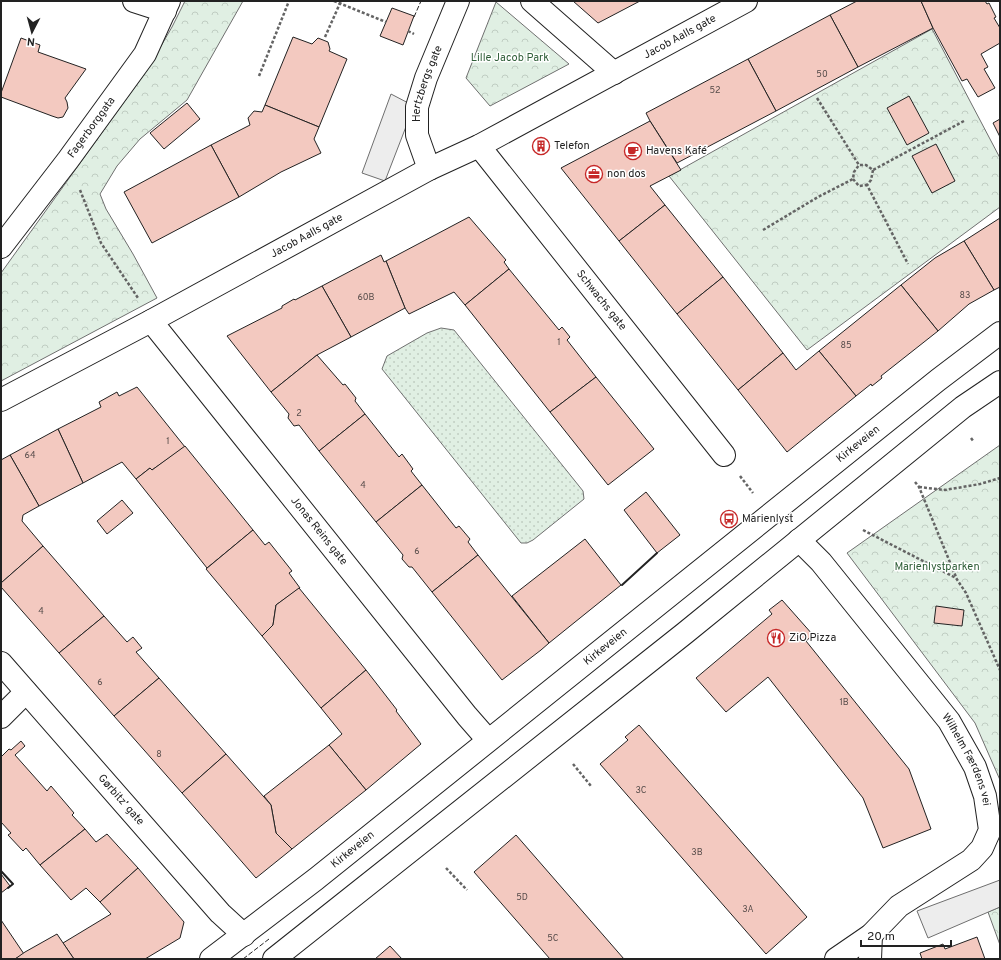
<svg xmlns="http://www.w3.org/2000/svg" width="1001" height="960" font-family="Overpass,sans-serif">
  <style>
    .grass { fill: url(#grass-dots); stroke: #6f6f6f }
    .forest { fill: url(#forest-crowns); stroke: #6f6f6f }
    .parking { fill: #ededed; stroke: #6f6f6f }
    .building { fill: #f3c9c0; stroke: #222 }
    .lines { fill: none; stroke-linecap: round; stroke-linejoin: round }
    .street-casing { stroke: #222; stroke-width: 24 }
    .primary-casing { stroke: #222; stroke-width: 24 }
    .path { stroke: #646464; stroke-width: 2.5; stroke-dasharray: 3 2; stroke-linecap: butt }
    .street { stroke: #fff; stroke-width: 22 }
    .primary { stroke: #fff; stroke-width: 22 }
    .fence { stroke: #222; stroke-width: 1; stroke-dasharray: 5 2; stroke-linecap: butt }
    .wall { stroke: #222; stroke-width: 2 }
    .labels { text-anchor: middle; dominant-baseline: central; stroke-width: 3; stroke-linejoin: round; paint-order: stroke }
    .number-label { font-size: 9px; fill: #564c4a }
    .street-label { font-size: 11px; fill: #222; stroke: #fff }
    .park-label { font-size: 11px; fill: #2f5e38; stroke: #fff }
    .poi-label { font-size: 11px; fill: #222; stroke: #fff; text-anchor: start }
  </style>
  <defs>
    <pattern id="grass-dots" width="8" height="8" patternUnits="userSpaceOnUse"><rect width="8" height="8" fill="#e0efe3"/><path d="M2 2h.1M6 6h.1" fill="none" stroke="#c0cdc2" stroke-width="1.8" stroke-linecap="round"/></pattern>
    <pattern id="forest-crowns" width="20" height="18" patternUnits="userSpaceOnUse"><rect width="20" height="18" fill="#e0efe3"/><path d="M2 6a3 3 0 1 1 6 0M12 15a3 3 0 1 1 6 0" fill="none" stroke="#c0cdc2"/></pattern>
  </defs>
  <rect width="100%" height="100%" fill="#fff"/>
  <polygon class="grass" points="441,328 454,330 583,491 584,499 533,540 527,543 521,543 382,369 387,356 427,333"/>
  <g class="forest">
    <polygon points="185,1 243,1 187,100 140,139 117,166 100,194 106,209 133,254 157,298 1,381 1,273 147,70 172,27"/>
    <polygon points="496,2 569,64 490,106 466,78"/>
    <polygon points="932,29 1000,158 1000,207 807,350 669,176"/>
    <polygon points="1000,445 1000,780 975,723 847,553"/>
    <polygon points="1000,907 1000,945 988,912"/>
  </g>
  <g class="parking">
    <polygon points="391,94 414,106 385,181 362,173"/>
    <polygon points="1000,880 1000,907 928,938 917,911"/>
  </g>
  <g class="building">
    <polygon points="573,1 640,1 598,23"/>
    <polygon points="857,1 921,1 933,28 858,67 830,15"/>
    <polygon points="921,1 985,1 987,4 989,3 996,17 994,18 1000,28 1000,43 981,54 988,67 984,69 995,88 978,97 967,79 962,81 933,28"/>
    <polygon points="392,8 414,16 403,45 380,36"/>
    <polygon points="830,15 858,67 776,111 748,59"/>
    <polygon points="293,37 312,44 318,38 328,42 330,49 329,51 347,59 319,127 265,105"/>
    <polygon points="21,38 40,45 38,52 86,69 65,98 67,102 68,108 63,117 58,118 52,116 1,97 1,93"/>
    <polygon points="748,59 776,111 677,163 650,121 646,113"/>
    <polygon points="909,96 929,133 907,145 887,108"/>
    <polygon points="187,103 200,119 164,149 150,133"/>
    <polygon points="265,105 319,127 314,139 321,153 281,172 239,197 211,145 250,125 248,118 254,111 262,112"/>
    <polygon points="1000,119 1000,137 993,123"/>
    <polygon points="650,121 681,170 650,186 665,205 619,241 561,168"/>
    <polygon points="936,144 955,181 932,193 912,156"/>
    <polygon points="211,145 239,197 152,243 124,192"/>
    <polygon points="665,205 723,277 677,314 619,241"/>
    <polygon points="469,217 506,260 504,262 509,269 465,305 454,292 409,314 405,308 386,261"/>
    <polygon points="1000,218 1000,287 994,290 964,241"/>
    <polygon points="964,241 994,290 969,304 938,331 901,285 935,258"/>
    <polygon points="381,255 384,262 386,261 405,308 351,337 322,286"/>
    <polygon points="509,269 559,330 562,327 570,337 567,340 596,377 550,412 465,305"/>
    <polygon points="723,277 783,353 738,390 677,314"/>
    <polygon points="901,285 938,331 881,376 882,378 872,386 871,384 856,396 819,351"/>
    <polygon points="322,286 351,337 317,355 271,392 227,336 282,308 282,306 294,299 295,300"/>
    <polygon points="819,351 856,396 787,452 738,390 783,353 796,370"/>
    <polygon points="317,355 343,385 345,384 356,398 355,401 365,414 319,451 299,425 294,426 288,418 289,414 271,392"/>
    <polygon points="596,377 654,449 608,485 550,412"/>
    <polygon points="137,387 185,447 152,470 150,468 136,479 122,462 83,483 58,429 101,407 99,402 117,392 119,396"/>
    <polygon points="365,414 399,457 402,454 413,469 411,471 422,485 376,522 319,451"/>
    <polygon points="58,429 83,483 39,506 10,455"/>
    <polygon points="185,446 253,530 207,568 136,479 150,468 152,470"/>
    <polygon points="10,455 39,506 23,515 22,521 43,546 1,583 1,460"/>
    <polygon points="422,485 456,528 459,526 470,539 468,542 478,555 432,592 412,567 409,567 402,559 403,555 376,522"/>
    <polygon points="646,492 680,535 657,553 624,510"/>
    <polygon points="122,500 133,513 107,534 97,521"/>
    <polygon points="253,530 265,545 269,542 292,571 289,573 300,588 276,605 273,625 262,636 206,569"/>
    <polygon points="585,539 621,585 549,643 512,596"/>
    <polygon points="43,546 104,616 59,653 1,587 1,583"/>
    <polygon points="478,555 549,643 541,650 502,680 432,592"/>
    <polygon points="299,588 366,670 321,708 262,636 273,625 276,605"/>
    <polygon points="782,600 813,635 806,641 909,769 931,829 883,848 863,798 768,677 726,712 696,678 772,614 769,610"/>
    <polygon points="936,606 964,610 962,626 934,623"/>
    <polygon points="104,616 127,642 133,637 142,648 136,652 159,678 114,716 59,653"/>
    <polygon points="366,670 397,710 396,711 421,744 366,790 329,745 342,734 321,708"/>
    <polygon points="159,678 226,754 182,793 114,716"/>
    <polygon points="639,725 807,917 766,954 600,764 628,740 625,737"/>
    <polygon points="21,741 25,746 15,755 47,791 51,786 74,813 72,815 85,829 40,865 26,848 23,851 8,835 11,833 1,822 1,757 9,749 11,750"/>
    <polygon points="329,745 366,790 292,849 276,833 271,805 264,796"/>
    <polygon points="226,754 271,805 276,833 292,849 256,878 182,793"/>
    <polygon points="85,829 96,842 107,834 138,868 100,902 86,888 71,900 40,865"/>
    <polygon points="516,835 624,959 550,959 474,872"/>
    <polygon points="138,868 184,922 180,938 145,959 74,959 63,943 111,914 100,902"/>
    <polygon points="1,874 10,886 1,893"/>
    <polygon points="1,920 24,954 15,959 1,959"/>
    <polygon points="57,934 74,959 15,959 25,952"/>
    <polygon points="977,937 985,959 922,959 920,953 943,944 945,949"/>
    <polygon points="390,946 402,959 375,959"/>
  </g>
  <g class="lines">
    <g class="street-casing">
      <g id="street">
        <polyline points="134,1 165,11"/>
        <polyline points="532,1 614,73"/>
        <path id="s1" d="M479,146L724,455"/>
        <path id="s2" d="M429,169L417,135V107L426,78L458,1"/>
        <path id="s3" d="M1,247L68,160L145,54L169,1"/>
        <path id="s4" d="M151,321L467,716L488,740"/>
        <path id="s5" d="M1,400L151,321L429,169L479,146L746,1"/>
        <path id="s6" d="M799,540L821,562L949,721L975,767L985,796L990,830L982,848L971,860L899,906L871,935L836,959"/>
        <path id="s7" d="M1,663L220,913L244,935"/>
        <polyline points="1,717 26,692"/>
        <polyline points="870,959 871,935"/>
      </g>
    </g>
    <g class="primary-casing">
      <g id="primary">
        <path id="s8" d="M211,959L316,879L938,380L1000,333"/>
        <polyline points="274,959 685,633 963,407 1000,382"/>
      </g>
    </g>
    <g class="path">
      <polyline points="334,1 386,22"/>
      <polyline points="408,31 414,34"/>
      <polyline points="325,37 341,1"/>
      <polyline points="259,76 289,1"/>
      <polyline points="817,98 859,165 866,165 873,170 964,121"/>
      <polyline points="873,170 871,180 867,185 908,264"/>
      <polyline points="853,179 859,186 867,185"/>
      <polyline points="80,190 101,243 138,298"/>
      <polyline points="763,230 818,197 853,179 854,172 859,165"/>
      <polyline points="971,438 974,442"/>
      <polyline points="740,476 753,493"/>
      <polyline points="915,482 919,487 956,577"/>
      <polyline points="919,487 945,490 980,484 1000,478"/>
      <polyline points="863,530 956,578 966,593 1000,670"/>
      <polyline points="573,764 591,786"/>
      <polyline points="446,868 467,890"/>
    </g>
    <use href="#street" class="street"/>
    <use href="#primary" class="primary"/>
    <g class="fence">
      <polyline points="414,17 421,1"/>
      <polyline points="243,959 269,939"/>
    </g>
    <g class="wall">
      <polyline points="1000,52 1000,53"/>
      <polyline points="622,585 657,553"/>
      <polyline points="1,871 13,884 8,888"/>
    </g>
  </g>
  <defs>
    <g id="building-ring" transform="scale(0.9)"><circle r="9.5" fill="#fff" stroke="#c62828" stroke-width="1.5"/><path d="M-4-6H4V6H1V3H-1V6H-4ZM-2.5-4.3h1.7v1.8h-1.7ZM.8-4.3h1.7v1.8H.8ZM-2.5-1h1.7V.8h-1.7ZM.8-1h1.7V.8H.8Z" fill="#c62828"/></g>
    <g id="cafe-ring" transform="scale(0.9)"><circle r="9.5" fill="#fff" stroke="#c62828" stroke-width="1.5"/><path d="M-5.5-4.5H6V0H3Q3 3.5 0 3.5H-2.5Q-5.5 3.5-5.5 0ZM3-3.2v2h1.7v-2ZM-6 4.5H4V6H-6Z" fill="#c62828"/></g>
    <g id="office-ring" transform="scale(0.9)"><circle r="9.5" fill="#fff" stroke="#c62828" stroke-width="1.5"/><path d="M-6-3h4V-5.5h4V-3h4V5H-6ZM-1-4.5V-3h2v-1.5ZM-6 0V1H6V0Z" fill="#c62828"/></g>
    <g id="bus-ring" transform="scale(0.9)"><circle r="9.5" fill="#fff" stroke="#c62828" stroke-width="1.5"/><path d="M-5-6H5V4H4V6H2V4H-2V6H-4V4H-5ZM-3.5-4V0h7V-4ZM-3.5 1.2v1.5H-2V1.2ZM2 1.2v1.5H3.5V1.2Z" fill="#c62828"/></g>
    <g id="restaurant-ring" transform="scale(0.9)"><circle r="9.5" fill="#fff" stroke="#c62828" stroke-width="1.5"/><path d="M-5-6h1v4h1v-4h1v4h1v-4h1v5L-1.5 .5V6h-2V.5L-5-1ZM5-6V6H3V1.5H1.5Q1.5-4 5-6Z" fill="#c62828"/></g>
  </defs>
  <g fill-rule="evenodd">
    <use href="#building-ring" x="541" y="146"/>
    <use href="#cafe-ring" x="633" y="151"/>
    <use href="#office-ring" x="594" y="174"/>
    <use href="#bus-ring" x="729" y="519"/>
    <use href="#restaurant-ring" x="776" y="638"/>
  </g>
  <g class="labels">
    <g class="number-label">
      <text x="822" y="74">50</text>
      <text x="715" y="90">52</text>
      <text x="965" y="295">83</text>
      <text x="366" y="297">60B</text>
      <text x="559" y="342">1</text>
      <text x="846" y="345">85</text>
      <text x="299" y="413">2</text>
      <text x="168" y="441">1</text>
      <text x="30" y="455">64</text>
      <text x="363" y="485">4</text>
      <text x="417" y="551">6</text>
      <text x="41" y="611">4</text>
      <text x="100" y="682">6</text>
      <text x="844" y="702">1B</text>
      <text x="159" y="754">8</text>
      <text x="641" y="790">3C</text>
      <text x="697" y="852">3B</text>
      <text x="522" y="897">5D</text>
      <text x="748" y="909">3A</text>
      <text x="553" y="938">5C</text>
    </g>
    <g class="street-label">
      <text stroke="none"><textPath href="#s5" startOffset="770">Jacob Aalls gate</textPath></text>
      <text stroke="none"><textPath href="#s2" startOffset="89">Hertzbergs gate</textPath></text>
      <text stroke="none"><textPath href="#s3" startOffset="150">Fagerborggata</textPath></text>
      <text stroke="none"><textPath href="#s5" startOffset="347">Jacob Aalls gate</textPath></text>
      <text stroke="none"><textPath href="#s1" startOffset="197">Schwachs gate</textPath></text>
      <text stroke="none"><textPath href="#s8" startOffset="827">Kirkeveien</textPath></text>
      <text stroke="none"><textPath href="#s4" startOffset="269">Jonas Reins gate</textPath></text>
      <text stroke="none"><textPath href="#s8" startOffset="503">Kirkeveien</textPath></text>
      <text stroke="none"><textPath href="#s6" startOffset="278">Wilhelm Færdens vei</textPath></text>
      <text stroke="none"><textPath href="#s7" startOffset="182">Gørbitz’ gate</textPath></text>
      <text stroke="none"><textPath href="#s8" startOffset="179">Kirkeveien</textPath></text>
    </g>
    <g class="park-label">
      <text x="510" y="58">Lille Jacob Park</text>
      <text x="937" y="567">Marienlystparken</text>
    </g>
    <g class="poi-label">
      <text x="554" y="146">Telefon</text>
      <text x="646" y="151">Havens Kafé</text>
      <text x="607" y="174">non dos</text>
      <text x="742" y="519">Marienlyst</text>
      <text x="789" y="638">ZiO Pizza</text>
    </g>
  </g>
  <rect width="1001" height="960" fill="none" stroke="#222222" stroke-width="4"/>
  <g transform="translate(32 32) rotate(186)" stroke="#ffffff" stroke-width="3" paint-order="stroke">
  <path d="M0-3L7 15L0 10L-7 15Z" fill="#222222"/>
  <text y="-6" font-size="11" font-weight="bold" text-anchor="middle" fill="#222222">N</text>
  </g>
  <path d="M861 940v6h90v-6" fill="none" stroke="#222222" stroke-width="2"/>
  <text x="867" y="940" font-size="12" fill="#222222" stroke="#ffffff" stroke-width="3" paint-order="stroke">20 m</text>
</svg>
